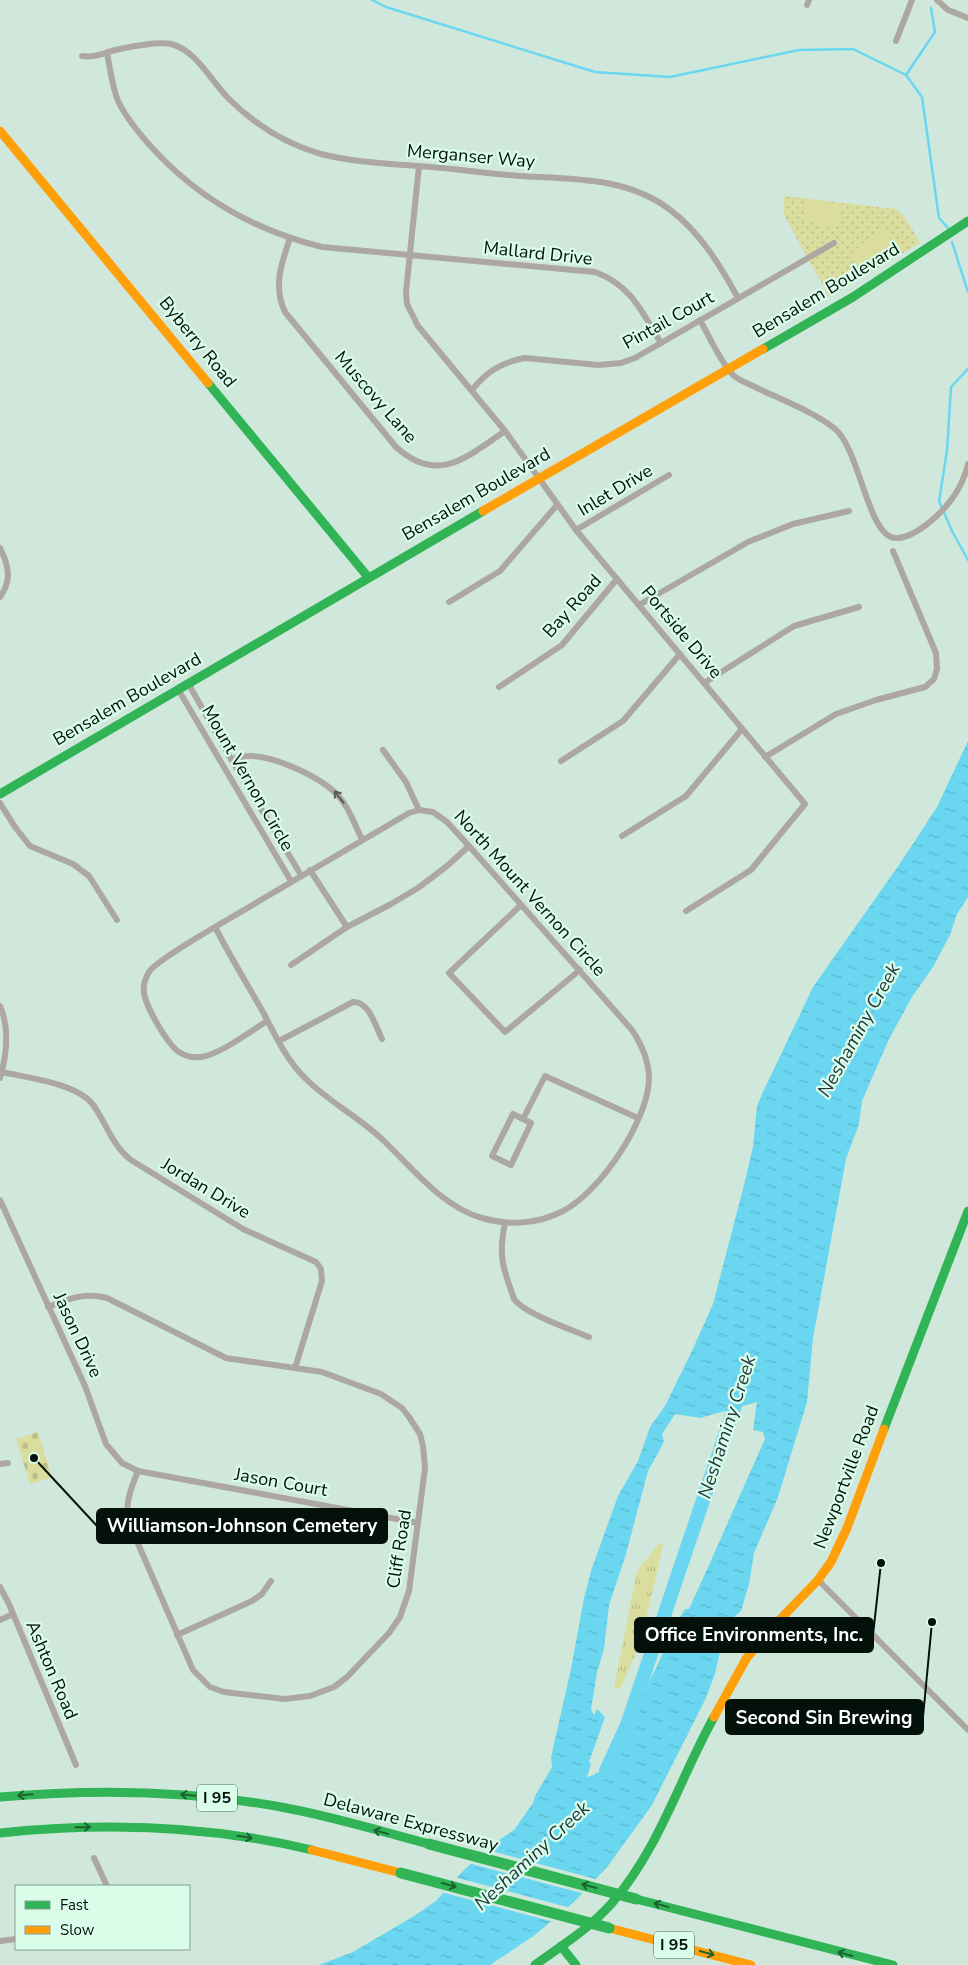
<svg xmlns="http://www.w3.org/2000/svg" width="968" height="1965" font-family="'Nunito Sans',sans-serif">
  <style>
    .grass { fill: url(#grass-tufts) }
    .cemetery { fill: url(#cemetery-stones) }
    .park { fill: url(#park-dots) }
    .pitch { fill: #dadd9d }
    .water { fill: url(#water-ripples); fill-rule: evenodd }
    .pier { fill: #d0e8dc }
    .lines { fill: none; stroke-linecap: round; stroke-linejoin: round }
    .stream { stroke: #6ad6f0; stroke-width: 2.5 }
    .river { stroke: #6ad6f0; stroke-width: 14 }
    .street { stroke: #aca7a0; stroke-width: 6 }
    .fast { stroke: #30b455; stroke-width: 9 }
    .slow { stroke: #ff9f0a; stroke-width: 9 }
    .fast-bridge { stroke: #30b455; stroke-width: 11 }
    .oneway { stroke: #585c55 }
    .oneway2 { stroke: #1a6230 }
    .labels { text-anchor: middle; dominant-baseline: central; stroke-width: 4.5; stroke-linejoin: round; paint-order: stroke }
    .shield { fill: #dafdea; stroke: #44584d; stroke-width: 1 }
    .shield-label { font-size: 16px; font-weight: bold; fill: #03110a }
    .street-label { font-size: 18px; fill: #03110a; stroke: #dafdea }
    .water-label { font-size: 19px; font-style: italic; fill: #213840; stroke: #dafdea }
    .leader { fill: none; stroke: #03110a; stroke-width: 2 }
    .callout-dot { fill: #03110a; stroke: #dafdea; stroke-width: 2 }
    .callout { fill: #03110a; stroke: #03110a; stroke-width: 2 }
    .callout-label { font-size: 19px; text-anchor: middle; font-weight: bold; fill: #fff }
  </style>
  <defs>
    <pattern id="grass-tufts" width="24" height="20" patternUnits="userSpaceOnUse" patternTransform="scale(1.25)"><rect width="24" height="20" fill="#dadd9d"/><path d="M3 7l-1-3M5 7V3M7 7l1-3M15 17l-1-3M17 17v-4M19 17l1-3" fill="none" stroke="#b9bd86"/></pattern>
    <pattern id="cemetery-stones" width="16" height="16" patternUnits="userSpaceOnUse" patternTransform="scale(1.25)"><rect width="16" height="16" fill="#dadd9d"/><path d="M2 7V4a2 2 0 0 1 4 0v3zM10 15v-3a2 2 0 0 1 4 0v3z" fill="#b9bd86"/></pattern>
    <pattern id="park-dots" width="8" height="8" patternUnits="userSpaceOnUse" patternTransform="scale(1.25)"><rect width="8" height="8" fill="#dadd9d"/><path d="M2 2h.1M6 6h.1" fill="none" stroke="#b9bd86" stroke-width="1.8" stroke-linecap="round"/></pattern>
    <pattern id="water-ripples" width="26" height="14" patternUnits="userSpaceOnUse" patternTransform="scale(1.25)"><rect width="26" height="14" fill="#6ad6f0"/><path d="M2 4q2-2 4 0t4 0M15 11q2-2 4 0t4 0" fill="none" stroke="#5ab7cc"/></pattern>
  </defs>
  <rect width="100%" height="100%" fill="#d0e8dc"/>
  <polygon class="grass" points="659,1543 663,1546 640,1644 620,1689 614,1688 637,1571"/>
  <polygon class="cemetery" points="38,1432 52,1477 30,1484 16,1439"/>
  <polygon class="park" points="784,196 896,209 905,217 920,243 829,297 784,215"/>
  <g class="pitch">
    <polygon points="805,199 840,204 838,225 803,221"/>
    <polygon points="882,226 897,242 864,272 849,256"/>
  </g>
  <path class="water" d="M968,741V897L957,914L950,935L933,967L912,997L889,1039L862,1101L859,1124L846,1159L813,1338L807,1402L778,1497L754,1553L749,1584L741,1611L731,1620L725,1630L715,1674L705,1700L652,1805L608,1866L575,1901L535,1935L490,1965H319L353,1952L414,1916L436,1901L462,1872L490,1846L514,1830L533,1803L535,1796L552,1767L551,1757L571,1669L584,1598L591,1571L618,1496L638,1461L650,1427L665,1406L691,1353L713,1304L744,1185L753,1147L757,1106L763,1092L813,987L901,862L937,807ZM757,1402L753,1430L763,1432L765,1439C739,1496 715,1553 689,1609H685L674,1627C667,1645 659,1662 650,1680C638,1705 618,1772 587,1777L591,1764L589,1762L605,1717L597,1709L594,1715L591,1710L597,1672L604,1649L609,1605L626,1554L648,1471L664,1442L662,1434L675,1414L700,1418Z"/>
  <g class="pier">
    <polygon points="484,1849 599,1880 585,1894 468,1863"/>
    <polygon points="454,1877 571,1908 554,1922 441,1892"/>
  </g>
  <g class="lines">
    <g class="stream">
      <polyline points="372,0 386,7 595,72 670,77 799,50 853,49 906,75 922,97 939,218 948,228"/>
      <polyline points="906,75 935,32 931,8"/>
      <polyline points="952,242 968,292"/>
      <polyline points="968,369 951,387 947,451 939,501 952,531 968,560"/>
    </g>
    <polyline class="river" points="606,1771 627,1725 740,1391"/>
    <g class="street">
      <polyline points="937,0 948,10 968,18"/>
      <polyline points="807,5 809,0"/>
      <polyline points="896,41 912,0"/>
      <path d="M107,53C110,68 112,86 118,101C127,120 142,137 156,152C202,201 257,231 322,247L595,272C631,285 642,312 661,343"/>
      <path d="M82,56C94,58 104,53 115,50C130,47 157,41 171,44C196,50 211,81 228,98C254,124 286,144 321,154C356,163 394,164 430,167C460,169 490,174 520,176C572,179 626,177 669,209C700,232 720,265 738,298"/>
      <polyline points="419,166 406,292 407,304 418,326 505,431 576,530 805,804 751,870 686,911"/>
      <path d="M290,238C281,264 273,287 285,312L396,447C438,485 467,457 505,431"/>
      <path d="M700,320C709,336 721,363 733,375C739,381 750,384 757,388C782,400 812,411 834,428C860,448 867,535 895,538C905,539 918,531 926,525C947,509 962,490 968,464"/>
      <path d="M472,390C486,372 502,362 525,358L598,365L621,363L635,358L834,243"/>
      <polyline points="576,530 669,475"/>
      <path d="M0,548C9,566 12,580 0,597"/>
      <polyline points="449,602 500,571 557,505"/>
      <polyline points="639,605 748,542 793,524 849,511"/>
      <polyline points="188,683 231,759 301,875"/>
      <polyline points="704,683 794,626 859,607"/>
      <polyline points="499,687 562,645 617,579"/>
      <polyline points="178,689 291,881"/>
      <polyline points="383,750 406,782 419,810"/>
      <polyline points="765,757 836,714 876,700 925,687 934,679 937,669 936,653 893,551"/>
      <path d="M231,759C237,758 244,756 250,756C275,756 324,778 340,798C350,809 355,826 362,839"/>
      <polyline points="561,761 623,721 680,654"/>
      <polyline points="0,803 15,827 30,846 73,864 89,876 117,920"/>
      <polyline points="622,836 686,796 742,729"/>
      <polyline points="310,870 347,927"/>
      <polyline points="521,905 449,973 505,1032 580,970"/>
      <path d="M215,927C230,956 247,984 263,1012C275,1035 287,1061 306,1079C330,1103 361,1118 385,1142C414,1170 443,1207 482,1218C509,1226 538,1224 563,1211C600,1192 648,1121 649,1079C649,1060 642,1045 632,1030L469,846L447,822L433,812L419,810L409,813L215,927C203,934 154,963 149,972C145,979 142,989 145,997C148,1010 168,1045 179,1052C185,1056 193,1058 201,1057C219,1055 251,1031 267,1021"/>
      <polyline points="291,965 347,927 391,904 418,888 447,866 469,846"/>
      <path d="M0,1006C10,1029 7,1054 0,1078"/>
      <path d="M279,1041L353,1002C369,1001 376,1027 382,1039"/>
      <path d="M2,1072C28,1078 78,1083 94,1106C107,1125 112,1145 131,1160L243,1229L316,1262L321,1269L322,1281L295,1368"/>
      <polyline points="523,1119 531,1123 511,1165 492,1156 513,1114 523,1119 545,1076 638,1118"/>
      <polyline points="0,1200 85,1386 106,1444 122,1463 138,1471 418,1523"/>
      <path d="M505,1223C498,1256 503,1268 514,1299C525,1314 570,1329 589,1337"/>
      <path d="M48,1307C68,1299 85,1292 107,1298L226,1358L322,1372L381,1394L402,1408L409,1417L420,1434L423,1446L425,1468L409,1591L400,1617L389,1633L347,1677L334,1687L310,1696L285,1699L224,1692L210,1687L193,1670L129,1523C124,1505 131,1488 138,1471"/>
      <polyline points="0,1464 8,1463"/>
      <polyline points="818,1580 968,1730"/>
      <polyline points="0,1587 9,1604 76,1765"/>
      <polyline points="0,1620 13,1614"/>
      <polyline points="177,1635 252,1601 262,1594 271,1581"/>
      <polyline points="94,1858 107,1886"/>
      <polyline points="0,1941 16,1939"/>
    </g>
    <g class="fast">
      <polyline points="763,349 853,297 968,221"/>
      <polyline points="208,383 368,577"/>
      <polyline points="0,794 483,511"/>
      <polyline points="884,1429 968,1211"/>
      <path d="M0,1797C94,1789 188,1790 281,1807C331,1816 380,1831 429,1844"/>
      <path d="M0,1833C105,1822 209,1825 312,1850"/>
      <polyline points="636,1899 893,1965"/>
      <polyline points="561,1946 576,1965"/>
      <path d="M535,1965C561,1946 590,1928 612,1903C659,1849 680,1778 714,1717"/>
    </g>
    <g class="slow">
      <polyline points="0,131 208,383"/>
      <polyline points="483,511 763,349"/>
      <polyline points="714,1717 746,1659 766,1634 818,1580 831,1562 847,1528 884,1429"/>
      <polyline points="312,1850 401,1873"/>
      <polyline points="609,1928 751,1965"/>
    </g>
    <g class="fast-bridge">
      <polyline points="429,1844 636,1899"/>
      <polyline points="401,1873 609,1928"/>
    </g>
  </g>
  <defs><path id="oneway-shaft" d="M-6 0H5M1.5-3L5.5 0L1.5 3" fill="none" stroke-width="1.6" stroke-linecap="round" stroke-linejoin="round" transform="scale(1.25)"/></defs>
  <use class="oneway" href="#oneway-shaft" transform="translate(339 797) rotate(-128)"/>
  <g class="oneway2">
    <use href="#oneway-shaft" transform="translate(25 1795) rotate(175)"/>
    <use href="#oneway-shaft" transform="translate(188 1795) rotate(-175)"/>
    <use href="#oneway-shaft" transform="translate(83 1827) rotate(-1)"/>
    <use href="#oneway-shaft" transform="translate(381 1832) rotate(-165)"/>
    <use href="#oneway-shaft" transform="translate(245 1837) rotate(9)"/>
    <use href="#oneway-shaft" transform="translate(449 1885) rotate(15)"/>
    <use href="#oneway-shaft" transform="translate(589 1886) rotate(-165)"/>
    <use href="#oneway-shaft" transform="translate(661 1905) rotate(-165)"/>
    <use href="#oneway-shaft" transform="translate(707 1953) rotate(15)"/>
    <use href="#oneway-shaft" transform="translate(845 1954) rotate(-165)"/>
  </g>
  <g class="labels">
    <g class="shield">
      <rect x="197" y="1784.5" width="40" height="27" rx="4"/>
      <rect x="654" y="1931.5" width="40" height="27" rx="4"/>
    </g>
    <g class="shield-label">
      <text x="217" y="1798">I 95</text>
      <text x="674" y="1945">I 95</text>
    </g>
    <g class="street-label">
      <text transform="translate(471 156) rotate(5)">Merganser Way</text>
      <text transform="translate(538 253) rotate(6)">Mallard Drive</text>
      <text transform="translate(826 290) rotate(-31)">Bensalem Boulevard</text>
      <text transform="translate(668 320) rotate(-29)">Pintail Court</text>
      <text transform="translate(198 342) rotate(51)">Byberry Road</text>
      <text transform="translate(376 397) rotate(49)">Muscovy Lane</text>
      <text transform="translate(615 490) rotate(-31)">Inlet Drive</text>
      <text transform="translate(476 494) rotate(-30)">Bensalem Boulevard</text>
      <text transform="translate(572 606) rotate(-48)">Bay Road</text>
      <text transform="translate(682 632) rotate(50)">Portside Drive</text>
      <text transform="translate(127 699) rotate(-30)">Bensalem Boulevard</text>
      <text transform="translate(248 778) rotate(60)">Mount Vernon Circle</text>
      <text transform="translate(530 893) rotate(48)">North Mount Vernon Circle</text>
      <text transform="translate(206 1188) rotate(31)">Jordan Drive</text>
      <text transform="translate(78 1335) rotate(65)">Jason Drive</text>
      <text transform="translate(846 1477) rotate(-69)">Newportville Road</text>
      <text transform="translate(281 1482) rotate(10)">Jason Court</text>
      <text transform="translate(399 1549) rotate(-81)">Cliff Road</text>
      <text transform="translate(52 1670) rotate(67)">Ashton Road</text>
      <text transform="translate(411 1822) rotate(15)">Delaware Expressway</text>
    </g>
    <g class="water-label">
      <text transform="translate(859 1030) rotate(-61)">Neshaminy Creek</text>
      <text transform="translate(727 1427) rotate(-72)">Neshaminy Creek</text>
      <text transform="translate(532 1856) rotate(-43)">Neshaminy Creek</text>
    </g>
  </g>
  <path class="leader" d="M34 1458L97 1526M881 1563L873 1635M932 1622L923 1717"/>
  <g class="callout-dot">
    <circle cx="34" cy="1458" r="5"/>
    <circle cx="881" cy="1563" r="5"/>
    <circle cx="932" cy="1622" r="5"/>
  </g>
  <g class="callout">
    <rect x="97" y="1509" width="290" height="34" rx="5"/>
    <rect x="635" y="1618" width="238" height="34" rx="5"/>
    <rect x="726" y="1700" width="197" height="34" rx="5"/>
  </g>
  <g class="callout-label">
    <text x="242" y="1532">Williamson-Johnson Cemetery</text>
    <text x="754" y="1641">Office Environments, Inc.</text>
    <text x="824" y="1724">Second Sin Brewing</text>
  </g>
  <rect x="15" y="1885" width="175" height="65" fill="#dafdea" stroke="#849f90"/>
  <rect x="25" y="1901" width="25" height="8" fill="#30b455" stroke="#849f90"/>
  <text x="60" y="1910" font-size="15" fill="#03110a">Fast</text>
  <rect x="25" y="1926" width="25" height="8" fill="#ff9f0a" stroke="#849f90"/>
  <text x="60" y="1935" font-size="15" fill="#03110a">Slow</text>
</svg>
